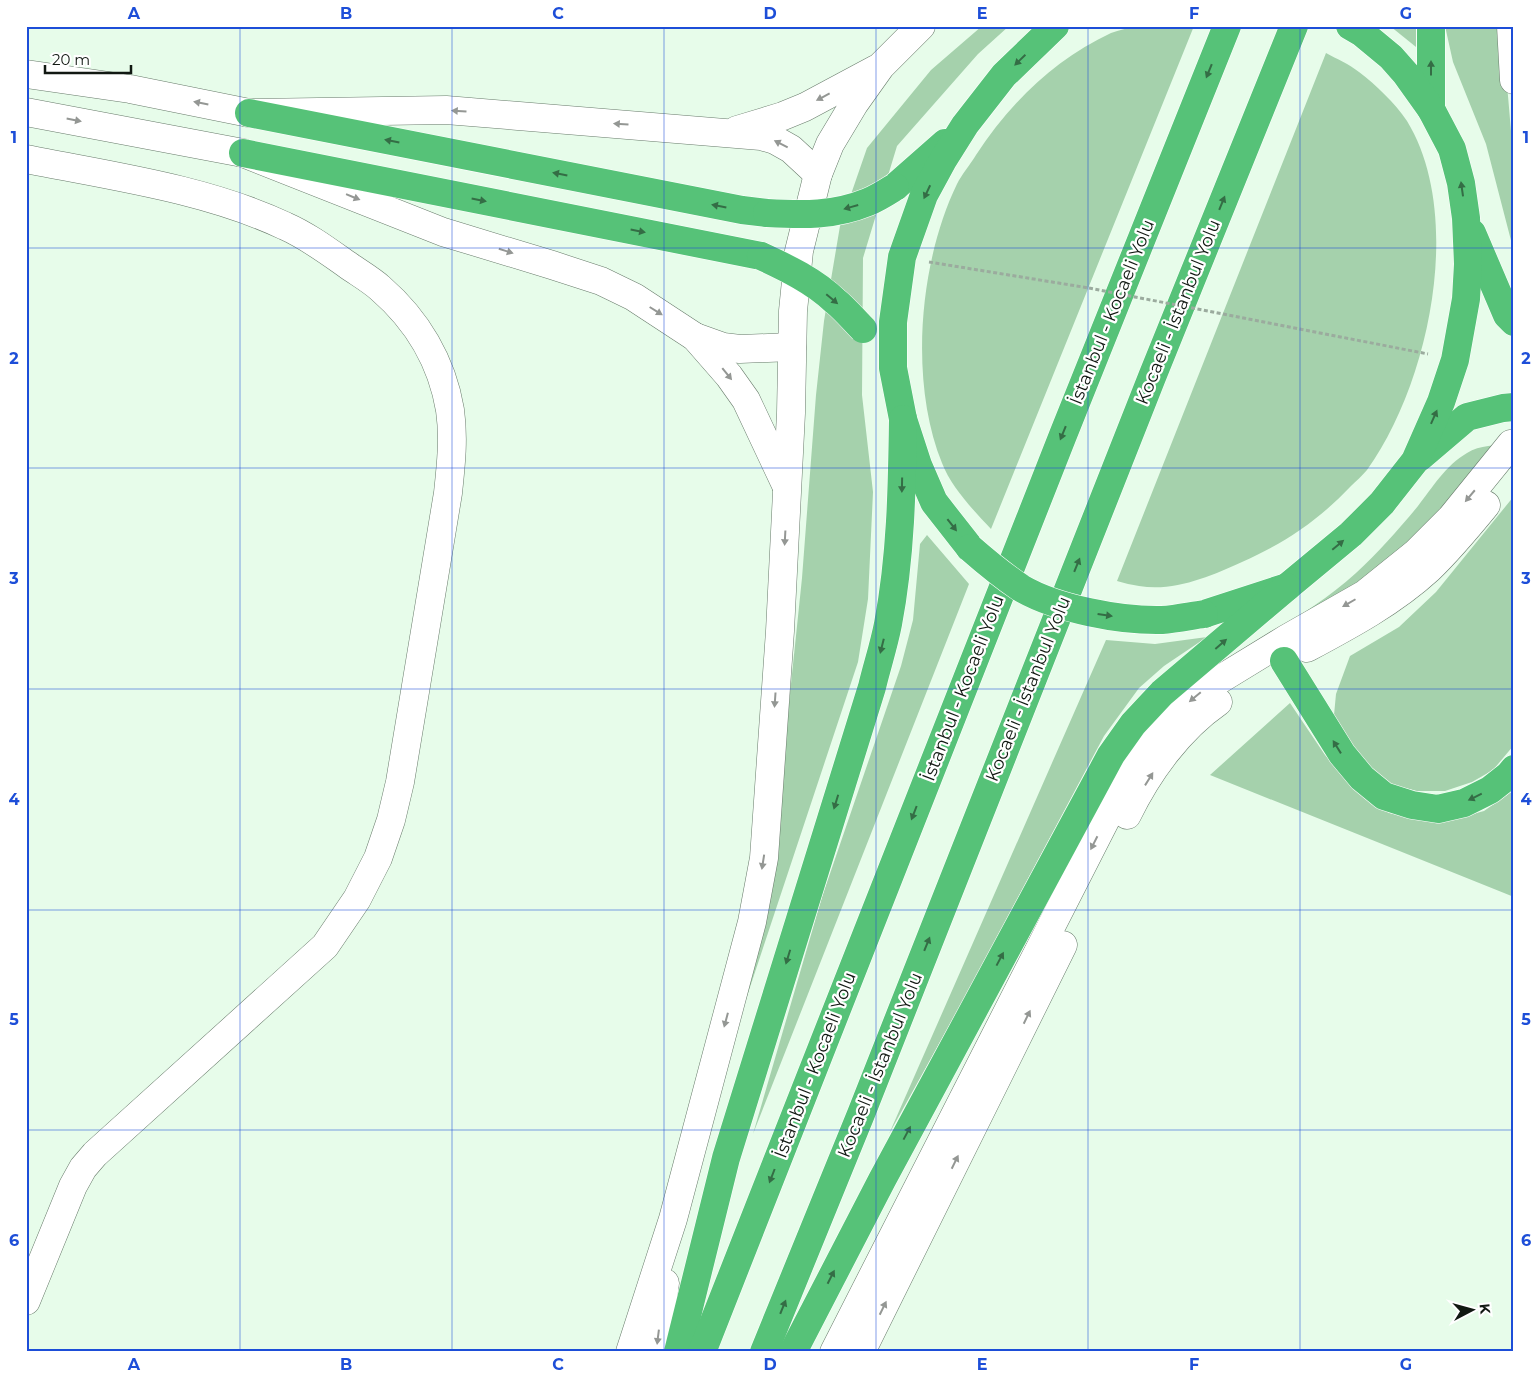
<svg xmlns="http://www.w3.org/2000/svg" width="1540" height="1378" font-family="Montserrat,sans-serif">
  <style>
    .green { fill: #a5d1ac }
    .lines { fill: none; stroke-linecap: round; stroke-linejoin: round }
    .minor-casing { stroke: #687b6b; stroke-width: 29 }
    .secondary-casing { stroke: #687b6b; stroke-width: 29 }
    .trunk-casing { stroke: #fff; stroke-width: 29 }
    .path { stroke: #9bab9e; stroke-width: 3; stroke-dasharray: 4 2.5; stroke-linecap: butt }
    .minor { stroke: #fff; stroke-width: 28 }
    .secondary { stroke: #fff; stroke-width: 28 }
    .trunk { stroke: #56c278; stroke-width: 28 }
    .trunk-bridge-casing { stroke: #fff; stroke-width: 29; stroke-linecap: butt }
    .path-bridge { stroke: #9bab9e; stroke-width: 3; stroke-dasharray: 4 2.5; stroke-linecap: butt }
    .trunk-bridge { stroke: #56c278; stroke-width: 28 }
    .oneway { fill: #346d45 }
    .oneway2 { fill: #949794 }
    .grid { fill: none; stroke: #1d4ed8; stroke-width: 1; stroke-opacity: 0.55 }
    .labels { text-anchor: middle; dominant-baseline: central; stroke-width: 4.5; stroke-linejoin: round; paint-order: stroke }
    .street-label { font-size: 18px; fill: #111812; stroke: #fff }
    .neatline { fill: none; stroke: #1d4ed8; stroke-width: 2 }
    .grid-label { font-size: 16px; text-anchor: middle; font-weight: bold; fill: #1d4ed8 }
  </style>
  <rect width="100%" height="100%" fill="#e7fcea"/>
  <g class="green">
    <polygon points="982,26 1009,26 978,54 897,146 863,258 862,395 873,492 868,599 858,662 673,1219 776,828 802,578 816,395 824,321 840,226 867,148 931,70"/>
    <path d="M1137,26H1194L991,529C974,511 951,487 942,463C909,382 919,262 957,184C962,174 970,165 976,155C1009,104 1055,59 1111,33C1119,30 1128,28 1137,26Z"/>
    <polygon points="1390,26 1416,26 1416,47"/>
    <polygon points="1445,26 1502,26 1514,166 1514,252 1486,144 1453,62"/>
    <path d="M1326,53C1337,59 1349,64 1359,72C1376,85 1395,103 1407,121C1465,216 1429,384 1367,470C1362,476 1356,481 1351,486C1319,520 1285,543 1242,562C1211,576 1175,592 1139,586C1132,585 1124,583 1117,581Z"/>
    <path d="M1511,444L1416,553L1223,662C1268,635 1316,609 1356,573C1378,553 1399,529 1418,506C1432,488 1446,465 1467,453C1480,445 1496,445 1511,444Z"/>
    <polygon points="1514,496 1514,745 1493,770 1472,782 1445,791 1417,791 1393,785 1372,770 1347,743 1334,715 1336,694 1350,656 1399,627 1436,592"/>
    <polygon points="927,535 969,584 753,1134 822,897 901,666 913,620 920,544"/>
    <polygon points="1207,637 1164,666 1139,688 1104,736 965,997 889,1134 1106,640 1155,644"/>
    <polygon points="1290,703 1325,755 1361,794 1389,813 1421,820 1455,819 1484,811 1514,790 1514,897 1210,775"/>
  </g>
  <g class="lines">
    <g class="minor-casing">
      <path id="minor" d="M26,159C111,176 207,189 285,226C308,236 329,252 349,266C359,273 371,280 380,288C417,320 442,362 450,410C454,438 451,465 448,493L400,782L391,820L378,858L357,899L325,946L95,1154L83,1168L73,1186L26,1301"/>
    </g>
    <g class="secondary-casing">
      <g id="secondary">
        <polyline points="1511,26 1514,80"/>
        <polyline points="26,74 130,89 249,113 446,110 761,136 775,140 791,149 818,174"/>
        <polyline points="26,112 243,153 443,232 552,265 601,281 634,297 695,337 729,376 746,400 786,485"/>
        <polyline points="737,130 783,116 805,107 876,69"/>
        <polyline points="695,337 723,347 740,349 792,347"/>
        <path d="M1307,648C1350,625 1393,602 1429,569C1450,549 1468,527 1486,505"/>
        <path d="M1127,815C1148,772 1179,729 1218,702"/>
        <polyline points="630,1352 673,1219 752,922 764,858 780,631 791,413 793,311 799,251 818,174 830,144 854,104 881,66 921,26"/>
        <polyline points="656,1352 665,1283"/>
        <polyline points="834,1352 1133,766 1158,730 1201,691 1286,639 1365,594 1416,553 1451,518 1511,444"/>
        <polyline points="861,1352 1063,945"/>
      </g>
    </g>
    <g class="trunk-casing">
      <g id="trunk">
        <polyline points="1431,26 1431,109"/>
        <polyline points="249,113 742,210 767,213"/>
        <polyline points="243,153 761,256"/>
        <polyline points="895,187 945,143"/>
        <polyline points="1472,233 1507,315 1514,322"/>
        <polyline points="1420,457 1467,417 1503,408 1514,407"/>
        <polyline points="970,548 934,502 918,465 903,419 893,368 893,322 902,257 924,195 943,160 965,125 1004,75 1055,26"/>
        <polyline points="1204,614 1287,587 1351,534 1382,503 1415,461 1441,402 1455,360 1466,299 1468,264 1466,218 1461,183 1452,149 1431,109 1406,74 1391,57 1362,33 1350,26"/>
        <polyline points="1284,661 1342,754 1362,778 1384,796 1412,805 1438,809 1464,803 1490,790 1509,775 1514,769"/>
        <path d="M678,1352L726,1158L872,687C877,666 884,645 888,624C901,556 902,487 903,419"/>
        <polyline points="702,1352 1063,435 1227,26"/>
        <polyline points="764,1352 861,1114 1152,377 1294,26"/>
        <polyline points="793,1352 882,1180 1111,755 1133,724 1162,693 1287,587"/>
      </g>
    </g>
    <g class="path">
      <polyline points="929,262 1089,288"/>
      <polyline points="1223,314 1428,354"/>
    </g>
    <use href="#minor" class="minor"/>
    <use href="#secondary" class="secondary"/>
    <use href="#trunk" class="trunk"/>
    <g class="trunk-bridge-casing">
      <g id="trunk-bridge">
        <path d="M767,213C803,215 834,216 868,202C878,198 887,192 895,187"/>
        <path d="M761,256C787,268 814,281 835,301C845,309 854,320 863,329"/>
        <path d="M970,548C986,562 1003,576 1021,588C1057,609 1121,621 1162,620C1176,619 1190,616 1204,614"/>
      </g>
    </g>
    <polyline class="path-bridge" points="1089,288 1223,314"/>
    <use href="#trunk-bridge" class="trunk-bridge"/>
  </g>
  <defs><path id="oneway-solid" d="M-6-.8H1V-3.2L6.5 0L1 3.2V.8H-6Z" transform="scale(1.25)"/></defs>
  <g class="oneway">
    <use href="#oneway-solid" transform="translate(1020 60) rotate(136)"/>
    <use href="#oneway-solid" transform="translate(1431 68) rotate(-90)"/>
    <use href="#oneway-solid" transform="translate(1209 71) rotate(112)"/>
    <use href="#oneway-solid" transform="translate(392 141) rotate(-169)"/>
    <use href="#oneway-solid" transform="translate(560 174) rotate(-169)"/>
    <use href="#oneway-solid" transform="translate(1462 189) rotate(-98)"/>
    <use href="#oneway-solid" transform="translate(927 192) rotate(115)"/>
    <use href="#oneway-solid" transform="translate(479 200) rotate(11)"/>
    <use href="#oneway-solid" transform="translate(1222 203) rotate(-68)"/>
    <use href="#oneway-solid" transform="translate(719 206) rotate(-169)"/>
    <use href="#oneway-solid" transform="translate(851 207) rotate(164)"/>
    <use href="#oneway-solid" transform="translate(638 231) rotate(11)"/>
    <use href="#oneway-solid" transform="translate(832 299) rotate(40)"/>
    <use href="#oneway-solid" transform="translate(1434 417) rotate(-66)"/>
    <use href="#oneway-solid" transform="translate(1063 433) rotate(112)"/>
    <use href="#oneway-solid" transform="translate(902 485) rotate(91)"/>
    <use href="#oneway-solid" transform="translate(952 525) rotate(52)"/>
    <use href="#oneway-solid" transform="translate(1338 545) rotate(-40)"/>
    <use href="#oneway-solid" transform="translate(1077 565) rotate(-68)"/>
    <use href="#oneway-solid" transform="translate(1105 615) rotate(8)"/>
    <use href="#oneway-solid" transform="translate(1221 644) rotate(-41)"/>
    <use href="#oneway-solid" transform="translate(882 646) rotate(104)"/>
    <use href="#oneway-solid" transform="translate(1337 747) rotate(-122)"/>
    <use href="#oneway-solid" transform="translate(1475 797) rotate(154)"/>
    <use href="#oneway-solid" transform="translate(836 802) rotate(107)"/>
    <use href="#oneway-solid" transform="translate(914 813) rotate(111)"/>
    <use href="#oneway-solid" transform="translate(927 944) rotate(-68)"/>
    <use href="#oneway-solid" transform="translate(788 957) rotate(107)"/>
    <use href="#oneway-solid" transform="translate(1000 959) rotate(-62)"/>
    <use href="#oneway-solid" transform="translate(907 1133) rotate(-62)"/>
    <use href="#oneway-solid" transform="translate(772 1176) rotate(111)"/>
    <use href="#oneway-solid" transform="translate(831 1277) rotate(-63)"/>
    <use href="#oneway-solid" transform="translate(783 1307) rotate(-68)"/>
  </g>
  <g class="oneway2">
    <use href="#oneway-solid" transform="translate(823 97) rotate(152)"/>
    <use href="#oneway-solid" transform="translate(201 103) rotate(-169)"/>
    <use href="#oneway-solid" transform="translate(459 111) rotate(-176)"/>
    <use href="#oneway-solid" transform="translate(74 120) rotate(11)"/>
    <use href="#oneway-solid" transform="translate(621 124) rotate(-176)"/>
    <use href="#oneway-solid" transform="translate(781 144) rotate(-153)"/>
    <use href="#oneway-solid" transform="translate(353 197) rotate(22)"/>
    <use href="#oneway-solid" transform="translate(506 251) rotate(17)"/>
    <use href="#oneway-solid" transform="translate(656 311) rotate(32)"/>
    <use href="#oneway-solid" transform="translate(727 374) rotate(51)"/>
    <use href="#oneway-solid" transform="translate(1470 496) rotate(130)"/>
    <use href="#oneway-solid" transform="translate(785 538) rotate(93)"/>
    <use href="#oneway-solid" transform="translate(1349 603) rotate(150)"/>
    <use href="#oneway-solid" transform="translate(1195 697) rotate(140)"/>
    <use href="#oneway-solid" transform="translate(775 700) rotate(94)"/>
    <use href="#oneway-solid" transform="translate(1149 779) rotate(-58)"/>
    <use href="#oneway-solid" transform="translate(1094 843) rotate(117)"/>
    <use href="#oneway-solid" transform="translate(763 862) rotate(99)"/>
    <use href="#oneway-solid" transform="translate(1027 1017) rotate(-64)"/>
    <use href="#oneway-solid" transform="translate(726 1020) rotate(105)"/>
    <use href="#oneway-solid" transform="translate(955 1162) rotate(-64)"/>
    <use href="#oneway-solid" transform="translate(883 1308) rotate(-64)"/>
    <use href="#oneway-solid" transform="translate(658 1337) rotate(97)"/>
  </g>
  <path class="grid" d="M240,26V1352M452,26V1352M664,26V1352M876,26V1352M1088,26V1352M1300,26V1352M26,248H1514M26,468H1514M26,689H1514M26,910H1514M26,1130H1514"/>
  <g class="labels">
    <g class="street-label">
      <text transform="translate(1112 312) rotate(-68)">İstanbul - Kocaeli Yolu</text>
      <text transform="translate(1178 312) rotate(-68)">Kocaeli - İstanbul Yolu</text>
      <text transform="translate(963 688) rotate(-69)">İstanbul - Kocaeli Yolu</text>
      <text transform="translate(1028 689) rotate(-68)">Kocaeli - İstanbul Yolu</text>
      <text transform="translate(815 1065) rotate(-69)">İstanbul - Kocaeli Yolu</text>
      <text transform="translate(880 1065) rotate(-68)">Kocaeli - İstanbul Yolu</text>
    </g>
  </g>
  <rect width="1540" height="1378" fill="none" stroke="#ffffff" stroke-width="55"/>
  <g transform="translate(1472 1310) rotate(84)" stroke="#ffffff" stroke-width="4" paint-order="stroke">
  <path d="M0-4L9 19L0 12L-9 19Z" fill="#111812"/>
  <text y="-8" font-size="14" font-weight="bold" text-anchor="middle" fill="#111812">K</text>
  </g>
  <path d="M45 65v8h86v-8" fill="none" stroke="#111812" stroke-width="2.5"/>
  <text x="52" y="65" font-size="15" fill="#111812" stroke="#ffffff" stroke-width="4" paint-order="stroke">20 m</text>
  <rect x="28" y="28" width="1484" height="1322" class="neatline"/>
  <g class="grid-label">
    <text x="134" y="19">A</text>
    <text x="346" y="19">B</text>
    <text x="558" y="19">C</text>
    <text x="770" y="19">D</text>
    <text x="982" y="19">E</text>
    <text x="1194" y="19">F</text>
    <text x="1406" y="19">G</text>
    <text x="14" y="143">1</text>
    <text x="1526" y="143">1</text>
    <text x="14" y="364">2</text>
    <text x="1526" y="364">2</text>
    <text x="14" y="584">3</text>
    <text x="1526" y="584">3</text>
    <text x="14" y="805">4</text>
    <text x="1526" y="805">4</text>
    <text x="14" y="1025">5</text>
    <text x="1526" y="1025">5</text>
    <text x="14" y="1246">6</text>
    <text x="1526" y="1246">6</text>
    <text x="134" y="1370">A</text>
    <text x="346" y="1370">B</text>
    <text x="558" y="1370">C</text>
    <text x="770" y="1370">D</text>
    <text x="982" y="1370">E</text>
    <text x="1194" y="1370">F</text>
    <text x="1406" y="1370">G</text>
  </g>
</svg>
